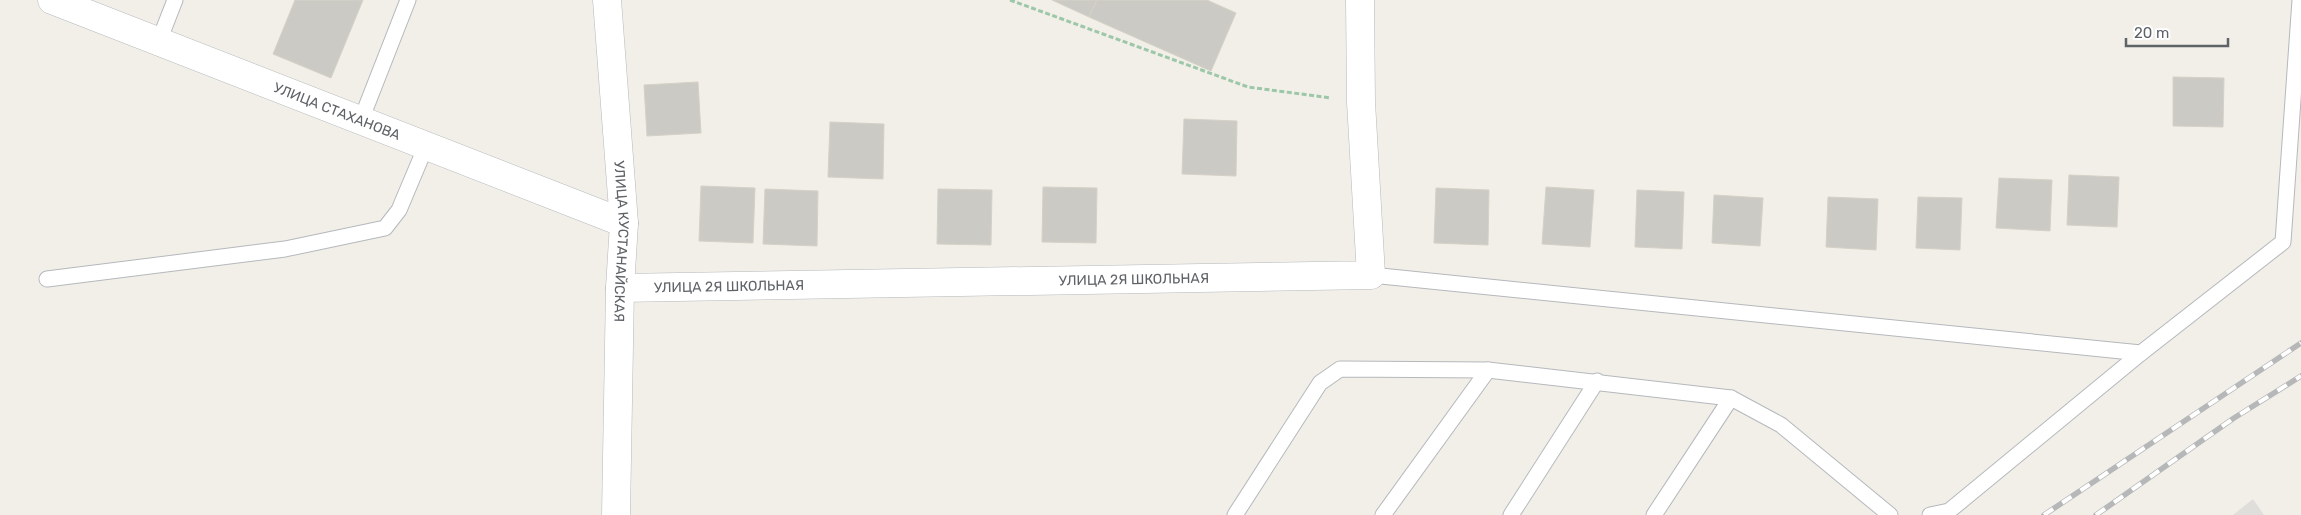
<svg xmlns="http://www.w3.org/2000/svg" width="2301" height="515" font-family="Rubik,sans-serif">
  <style>
    .industrial { fill: #e0deda }
    .building { fill: #cccac5; stroke: #d6d1c6 }
    .lines { fill: none; stroke-linecap: round; stroke-linejoin: round }
    .lane-casing { stroke: #b5b8bc; stroke-width: 17 }
    .street-casing { stroke: #b5b8bc; stroke-width: 29 }
    .path { stroke: #9cc7a9; stroke-width: 3; stroke-dasharray: 5 2.5; stroke-linecap: butt }
    .lane { stroke: #fff; stroke-width: 15 }
    .street { stroke: #fff; stroke-width: 28 }
    .rail-casing { stroke: #b6b7b8; stroke-width: 5.5 }
    .rail { stroke: #fff; stroke-width: 4; stroke-dasharray: 11; stroke-linecap: butt }
    .labels { text-anchor: middle; dominant-baseline: central; stroke-width: 4; stroke-linejoin: round; paint-order: stroke }
    .street-label { font-size: 14px; fill: #5f6368; stroke: #fff }
  </style>
  <rect width="100%" height="100%" fill="#f1efe8"/>
  <polygon class="industrial" points="2253,499 2264,515 2233,515"/>
  <g class="building">
    <polygon points="295,0 363,0 331,78 273,54"/>
    <polygon points="1052,0 1097,0 1089,17"/>
    <polygon points="1097,0 1207,0 1236,13 1211,71 1089,17"/>
    <polygon points="2173,77 2224,78 2223,127 2173,126"/>
    <polygon points="698,82 701,133 647,136 644,85"/>
    <polygon points="1184,119 1237,121 1236,176 1182,174"/>
    <polygon points="830,122 884,124 883,179 828,177"/>
    <polygon points="2069,175 2119,177 2117,227 2067,225"/>
    <polygon points="1999,178 2052,180 2050,231 1996,228"/>
    <polygon points="701,186 755,188 753,243 699,241"/>
    <polygon points="1043,187 1097,188 1096,243 1042,242"/>
    <polygon points="1546,187 1594,190 1590,247 1542,244"/>
    <polygon points="1436,188 1489,190 1488,245 1434,243"/>
    <polygon points="765,189 818,191 817,246 763,244"/>
    <polygon points="938,189 992,190 991,245 937,244"/>
    <polygon points="1637,190 1684,192 1682,249 1635,247"/>
    <polygon points="1714,195 1763,198 1760,246 1712,243"/>
    <polygon points="1828,197 1878,199 1876,250 1826,247"/>
    <polygon points="1918,197 1962,198 1960,250 1916,248"/>
  </g>
  <g class="lines">
    <g class="lane-casing">
      <g id="lane">
        <polyline points="159,41 175,0"/>
        <polyline points="361,120 408,0"/>
        <polyline points="1371,275 2141,353 2283,242 2300,0"/>
        <polyline points="47,279 285,249 385,228 399,210 426,146"/>
        <polyline points="1235,515 1320,383 1340,369 1488,370 1731,398 1781,425 1890,515"/>
        <polyline points="1383,515 1488,370"/>
        <polyline points="1511,515 1597,381"/>
        <polyline points="1654,515 1731,398"/>
        <polyline points="1930,515 1949,511 2141,353"/>
      </g>
    </g>
    <g class="street-casing">
      <g id="street">
        <path id="s1" d="M52,0L624,223"/>
        <path id="s2" d="M607,0L624,223L620,288L616,515"/>
        <path id="s3" d="M620,288L1371,275L1361,102L1360,0"/>
      </g>
    </g>
    <polyline class="path" points="1010,0 1248,87 1331,98"/>
    <use href="#lane" class="lane"/>
    <use href="#street" class="street"/>
    <g class="rail-casing">
      <g id="rail">
        <polyline points="2044,515 2301,343"/>
        <polyline points="2096,515 2234,418 2301,376"/>
      </g>
    </g>
    <use href="#rail" class="rail"/>
  </g>
  <g class="labels">
    <g class="street-label">
      <text stroke="none"><textPath href="#s1" startOffset="306">УЛИЦА СТАХАНОВА</textPath></text>
      <text stroke="none"><textPath href="#s2" startOffset="242">УЛИЦА КУСТАНАЙСКАЯ</textPath></text>
      <text stroke="none"><textPath href="#s3" startOffset="514">УЛИЦА 2Я ШКОЛЬНАЯ</textPath></text>
      <text stroke="none"><textPath href="#s3" startOffset="109">УЛИЦА 2Я ШКОЛЬНАЯ</textPath></text>
    </g>
  </g>
  <path d="M2126 38v8h102v-8" fill="none" stroke="#5f6368" stroke-width="2.5"/>
  <text x="2134" y="38" font-size="15" fill="#5f6368" stroke="#ffffff" stroke-width="4" paint-order="stroke">20 m</text>
</svg>
